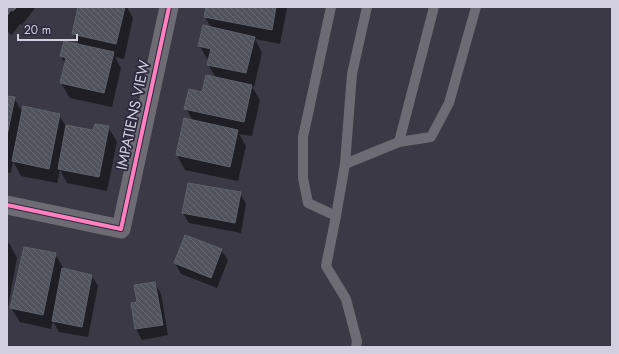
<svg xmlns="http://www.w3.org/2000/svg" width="619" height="354" font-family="Jost,sans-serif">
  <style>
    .shadow { fill: #0007 }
    .building { fill: url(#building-back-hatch); stroke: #5e606a }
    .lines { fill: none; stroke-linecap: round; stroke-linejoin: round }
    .service { stroke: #6d6c75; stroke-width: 10 }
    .minor { stroke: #6d6c75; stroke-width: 19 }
    .cycleway-casing { stroke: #2d2a3f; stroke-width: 6 }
    .cycleway { stroke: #ff80c0; stroke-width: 4 }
    .labels { text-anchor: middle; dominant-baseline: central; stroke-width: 3.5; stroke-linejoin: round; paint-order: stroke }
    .street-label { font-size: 15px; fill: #d2d0de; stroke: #2d2a3f }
  </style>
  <defs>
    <pattern id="building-back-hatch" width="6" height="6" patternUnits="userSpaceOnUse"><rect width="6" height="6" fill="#50535c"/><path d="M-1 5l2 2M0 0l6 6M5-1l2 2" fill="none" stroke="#686b73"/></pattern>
  </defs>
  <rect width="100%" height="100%" fill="#3a3945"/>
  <g class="shadow">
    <polygon points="7,7 35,8 22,25 20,24 12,35 7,31"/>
    <polygon points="79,7 127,7 133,18 124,59 115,57 121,68 112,107 70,98 61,83 65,64 61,56 80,45 73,34"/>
    <polygon points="207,7 286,7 287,8 280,44 255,39 262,53 254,87 252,87 260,100 252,136 239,134 246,146 238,181 185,170 177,155 193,121 186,109 216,78 208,64 209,61 208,60 199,45 212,29 205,17"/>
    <polygon points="7,97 14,98 23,113 59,115 67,128 94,131 108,127 117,142 107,191 67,183 60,170 57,183 21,176 13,161 11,173 7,172"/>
    <polygon points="240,193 246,204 241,233 189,223 183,213"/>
    <polygon points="7,243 9,243 17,258 7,312"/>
    <polygon points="221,250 228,260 217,288 181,274 175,263"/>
    <polygon points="55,254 64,269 91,275 98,286 88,337 59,332 53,321 51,329 20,322 11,308"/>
    <polygon points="155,283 161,294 168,335 142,340 136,329 132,304 138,303"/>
  </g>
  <g class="building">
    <polygon points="7,7 17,7 13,11 11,10 7,16"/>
    <polygon points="78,7 125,7 116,44 72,34"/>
    <polygon points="206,7 276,7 272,30 204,17"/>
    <polygon points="203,25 255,37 246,73 207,65 211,49 198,46"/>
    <polygon points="64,41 114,52 104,93 60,83 66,58 60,56"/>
    <polygon points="206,75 252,85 244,122 184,109 189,89 202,92"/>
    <polygon points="7,96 15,97 7,136"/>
    <polygon points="23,106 60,114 49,169 12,161"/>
    <polygon points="184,118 238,130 230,167 176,155"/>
    <polygon points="95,124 109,126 99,177 58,169 66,125 93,130"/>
    <polygon points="188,183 241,192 235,223 182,213"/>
    <polygon points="185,235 222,249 211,278 174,263"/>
    <polygon points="24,247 56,253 43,315 10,308"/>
    <polygon points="62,268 92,275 82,327 52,321"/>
    <polygon points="155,282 163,325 135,329 131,303 137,302 134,285"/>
  </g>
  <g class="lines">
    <g class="service">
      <polyline points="331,7 303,137 303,178 308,203 336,216 326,266 346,299 357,341 356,347"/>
      <polyline points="399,142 434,7"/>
      <polyline points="345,164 352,74 367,7"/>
      <polyline points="336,216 345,164 399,142 431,137 449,103 476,7"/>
    </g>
    <polyline class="minor" points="7,205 121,229 169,7"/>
    <g class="cycleway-casing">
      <polyline id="cycleway" points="7,205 121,229 169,7"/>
    </g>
    <use href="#cycleway" class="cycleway"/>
  </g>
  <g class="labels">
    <g class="street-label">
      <text transform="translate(133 115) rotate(-78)">IMPATIENS VIEW</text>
    </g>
  </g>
  <rect width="619" height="354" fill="none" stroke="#d2d0de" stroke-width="16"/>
  <path d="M18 34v6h59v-6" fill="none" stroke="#d2d0de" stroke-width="2"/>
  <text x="24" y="34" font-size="12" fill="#d2d0de" stroke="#2d2a3f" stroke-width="3" paint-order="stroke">20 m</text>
</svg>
